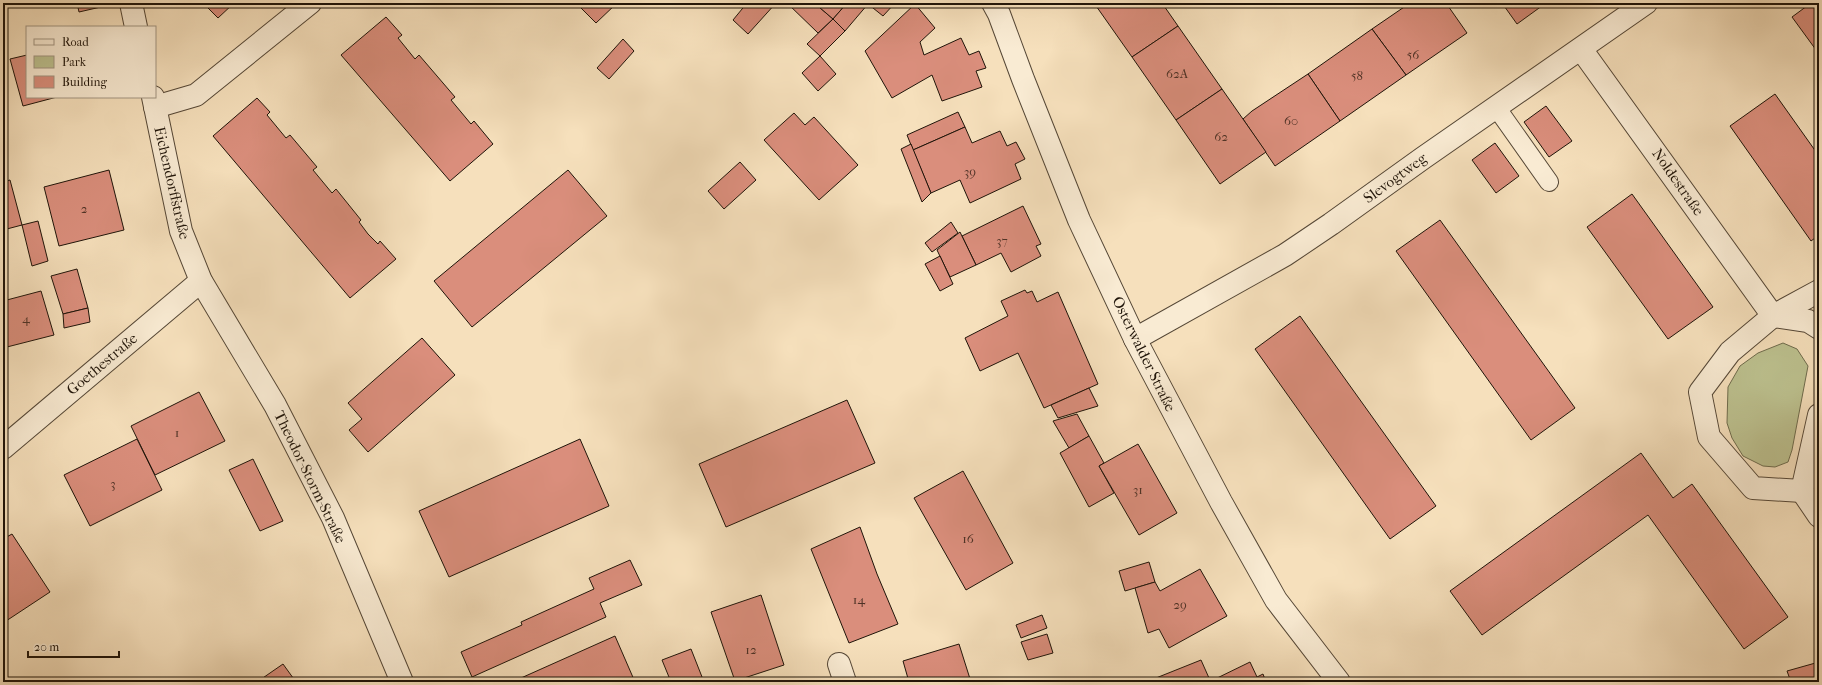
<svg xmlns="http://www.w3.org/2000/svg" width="1822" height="685" font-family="'IM FELL French Canon',serif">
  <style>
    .green { fill: #bdc290; stroke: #6e6b4c }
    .building { fill: #da8e7c; stroke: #1f1409 }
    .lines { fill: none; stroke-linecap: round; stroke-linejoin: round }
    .service-casing { stroke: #554736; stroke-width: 20 }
    .minor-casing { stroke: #554736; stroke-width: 24 }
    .tertiary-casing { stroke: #554736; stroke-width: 24 }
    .service { stroke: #f9ebd3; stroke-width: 18 }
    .minor { stroke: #f9ebd3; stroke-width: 22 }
    .tertiary { stroke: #f9ebd3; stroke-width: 22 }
    .labels { text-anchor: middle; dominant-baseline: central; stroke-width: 3; stroke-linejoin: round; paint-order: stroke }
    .number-label { font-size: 13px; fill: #4e3226 }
    .street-label { font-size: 15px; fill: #1f1409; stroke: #f9ebd3 }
  </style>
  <rect width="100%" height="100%" fill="#f6e0bc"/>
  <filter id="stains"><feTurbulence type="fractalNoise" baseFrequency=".005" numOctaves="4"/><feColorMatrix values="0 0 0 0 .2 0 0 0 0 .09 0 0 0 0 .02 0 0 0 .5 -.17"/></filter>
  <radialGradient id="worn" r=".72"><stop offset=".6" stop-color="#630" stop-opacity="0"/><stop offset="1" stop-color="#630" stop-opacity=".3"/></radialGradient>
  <polygon class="green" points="1783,343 1797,349 1808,366 1792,450 1788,462 1775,467 1763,466 1743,456 1732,438 1727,423 1728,387 1740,366 1758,353"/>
  <g class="building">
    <polygon points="77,3 104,3 105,6 79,12"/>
    <polygon points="203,3 234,3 218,18"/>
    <polygon points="576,3 617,3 596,23"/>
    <polygon points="747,3 776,3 748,34 733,20"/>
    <polygon points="787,3 823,3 819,7 833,19 818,33"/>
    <polygon points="823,3 847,3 833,19 819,7"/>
    <polygon points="847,3 895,3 883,16 868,4 845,31 833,19"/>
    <polygon points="1094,3 1162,3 1178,26 1132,57"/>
    <polygon points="1410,3 1446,3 1467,33 1406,75 1372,29"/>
    <polygon points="1502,3 1546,3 1517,24"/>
    <polygon points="1811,3 1819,14 1819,54 1792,17"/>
    <polygon points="915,4 935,28 920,42 924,55 961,38 969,55 979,51 986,68 976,71 982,87 942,101 932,75 892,98 865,51"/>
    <polygon points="386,17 402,35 398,38 415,59 419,55 455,97 451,100 471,124 474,121 493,144 450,181 341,55"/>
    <polygon points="833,19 845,31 820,56 807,44"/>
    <polygon points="1178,26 1222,89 1176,120 1132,57"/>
    <polygon points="1372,29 1406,75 1340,121 1308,74"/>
    <polygon points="623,39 634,51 609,79 597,68"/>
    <polygon points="27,55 27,97 57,97 23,106 10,59"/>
    <polygon points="820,56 836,74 818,91 802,73"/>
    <polygon points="1308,74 1340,121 1275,166 1243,119 1252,111"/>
    <polygon points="1222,89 1266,152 1220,184 1176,120"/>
    <polygon points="1775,94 1819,156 1819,235 1811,241 1730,126"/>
    <polygon points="257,98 270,112 267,115 286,138 290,135 317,167 313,170 332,193 336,189 361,220 359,222 368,234 378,244 380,241 396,259 350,298 213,136"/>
    <polygon points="1546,106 1572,141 1549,157 1524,122"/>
    <polygon points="958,112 965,127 913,150 907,135"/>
    <polygon points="794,113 805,125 814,117 858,165 819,200 764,140"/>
    <polygon points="965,127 972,143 1000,131 1007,146 1016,142 1025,159 1015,164 1021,179 970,203 960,180 931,193 913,150"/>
    <polygon points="1495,143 1519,176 1496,193 1472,160"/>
    <polygon points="911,144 931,193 922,202 901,149"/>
    <polygon points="740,162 756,180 724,209 708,191"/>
    <polygon points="109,170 124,230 59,246 44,187"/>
    <polygon points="568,170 607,216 472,327 434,281"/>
    <polygon points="10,180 22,225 3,230 3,182"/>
    <polygon points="1632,194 1713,307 1668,339 1587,227"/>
    <polygon points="1023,206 1041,244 1036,246 1041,256 1011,272 1001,253 976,265 962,236"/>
    <polygon points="1440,220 1575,408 1531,440 1396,251"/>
    <polygon points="38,221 48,261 32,266 22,225"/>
    <polygon points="951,222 958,233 932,252 925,243"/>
    <polygon points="960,232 976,265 950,277 937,250"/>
    <polygon points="940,256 953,284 940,291 925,264"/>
    <polygon points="77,269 88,308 63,314 51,276"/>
    <polygon points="1025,290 1027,293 1032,291 1037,302 1058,292 1098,384 1044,408 1018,353 980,371 965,338 1008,316 1001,301"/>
    <polygon points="41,291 54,335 3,348 3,301"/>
    <polygon points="88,308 90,322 64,328 63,314"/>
    <polygon points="1300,316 1436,506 1390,539 1255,349"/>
    <polygon points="422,338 455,375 368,452 349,430 362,419 348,403"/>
    <polygon points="1089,388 1098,406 1058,418 1051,405"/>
    <polygon points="199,392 225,441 155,475 131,426"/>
    <polygon points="847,400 875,463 726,527 699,464"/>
    <polygon points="1077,414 1089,436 1069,448 1053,421"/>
    <polygon points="1089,436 1104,463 1099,466 1114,493 1089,507 1060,453"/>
    <polygon points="137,439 162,490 90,526 64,475"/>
    <polygon points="580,439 609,506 449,577 419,511"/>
    <polygon points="1138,444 1177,513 1139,535 1099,466"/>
    <polygon points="1641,453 1673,498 1692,484 1788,617 1744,649 1648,515 1482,635 1450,591"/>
    <polygon points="253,459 283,521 260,531 229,470"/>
    <polygon points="963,471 1013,563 966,590 914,498"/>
    <polygon points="860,527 877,574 898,624 849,643 811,549"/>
    <polygon points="12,534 50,592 3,623 3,539"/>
    <polygon points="630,560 642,585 600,603 606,617 472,677 461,652 522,625 521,622 594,589 589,578"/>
    <polygon points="1149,562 1155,582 1125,591 1119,571"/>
    <polygon points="1200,569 1227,616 1169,648 1159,629 1148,633 1135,588 1155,582 1160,591"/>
    <polygon points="761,595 784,665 735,681 711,612"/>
    <polygon points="1042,615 1047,628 1021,638 1016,625"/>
    <polygon points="1047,634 1053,653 1028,660 1021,642"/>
    <polygon points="615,636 635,682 511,682 521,678"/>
    <polygon points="959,644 971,682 909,682 903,661"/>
    <polygon points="691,649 704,682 671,682 662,660"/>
    <polygon points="1201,660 1209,678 1199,682 1157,682 1156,678"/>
    <polygon points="1250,662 1257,677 1263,674 1266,682 1209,682"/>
    <polygon points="1819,662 1819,682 1791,682 1787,671"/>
    <polygon points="283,664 296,682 257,682"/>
  </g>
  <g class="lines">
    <g class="service-casing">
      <polyline id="service" points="1496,107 1549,182"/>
    </g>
    <g class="minor-casing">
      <g id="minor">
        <polyline points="131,3 136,27"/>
        <polyline points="1581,49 1773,316 1808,321 1819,328"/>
        <polyline points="153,97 181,231 201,281 275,405 333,518 402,682"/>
        <polyline points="155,107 196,95 310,3"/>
        <polyline points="1819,291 1773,316 1730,352 1700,392 1709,437 1753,488 1802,491 1819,415"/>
        <polyline points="1135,339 1285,255 1331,224 1423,158 1646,3"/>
        <polyline points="3,448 201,281"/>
        <polyline points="1802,491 1819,516"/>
        <polyline points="839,664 845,682"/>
      </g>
    </g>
    <g class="tertiary-casing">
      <polyline id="tertiary" points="993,3 999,14 1023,79 1079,220 1135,339 1221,502 1276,600 1339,682"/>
    </g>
    <use href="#service" class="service"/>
    <use href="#minor" class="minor"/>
    <use href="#tertiary" class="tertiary"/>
  </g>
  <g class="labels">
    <g class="number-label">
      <text x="1413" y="54">56</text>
      <text x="1177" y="73">62A</text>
      <text x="1357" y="75">58</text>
      <text x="1291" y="120">60</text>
      <text x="1221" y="136">62</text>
      <text x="970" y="171">39</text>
      <text x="84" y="208">2</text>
      <text x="1002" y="240">37</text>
      <text x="26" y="318">4</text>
      <text x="177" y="432">1</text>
      <text x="113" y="483">3</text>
      <text x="1138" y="489">31</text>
      <text x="968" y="538">16</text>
      <text x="859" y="599">14</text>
      <text x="1180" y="604">29</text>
      <text x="751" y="649">12</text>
    </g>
    <g class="street-label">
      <text transform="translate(1395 178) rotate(-36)">Slevogtweg</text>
      <text transform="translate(1678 182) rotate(55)">Noldestraße</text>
      <text transform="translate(172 183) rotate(77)">Eichendorffstraße</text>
      <text transform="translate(1144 354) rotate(64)">Osterwalder Straße</text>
      <text transform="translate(102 364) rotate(-40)">Goethestraße</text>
      <text transform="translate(310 477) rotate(64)">Theodor-Storm-Straße</text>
    </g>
  </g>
  <rect width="1822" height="685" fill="none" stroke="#f6e0bc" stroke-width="16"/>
  <rect x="4" y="4" width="1814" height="677" fill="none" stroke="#1f1409" stroke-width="2"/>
  <rect x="8" y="8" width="1806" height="669" fill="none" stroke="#1f1409"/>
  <rect x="26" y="26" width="130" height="72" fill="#f9ebd3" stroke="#a29582"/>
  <rect x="34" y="39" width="20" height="6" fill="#f9ebd3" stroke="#a29582"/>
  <text x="62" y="46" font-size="12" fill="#1f1409">Road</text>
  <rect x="34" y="56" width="20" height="12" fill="#bdc290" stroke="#a29582"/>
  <text x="62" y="66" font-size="12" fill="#1f1409">Park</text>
  <rect x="34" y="76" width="20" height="12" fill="#da8e7c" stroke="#a29582"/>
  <text x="62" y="86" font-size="12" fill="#1f1409">Building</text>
  <path d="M28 651v6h91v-6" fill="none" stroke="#1f1409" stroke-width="2"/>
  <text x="34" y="651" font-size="12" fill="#1f1409" stroke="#f9ebd3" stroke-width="3" paint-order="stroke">20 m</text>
  <rect width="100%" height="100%" filter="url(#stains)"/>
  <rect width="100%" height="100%" fill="url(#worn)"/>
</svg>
